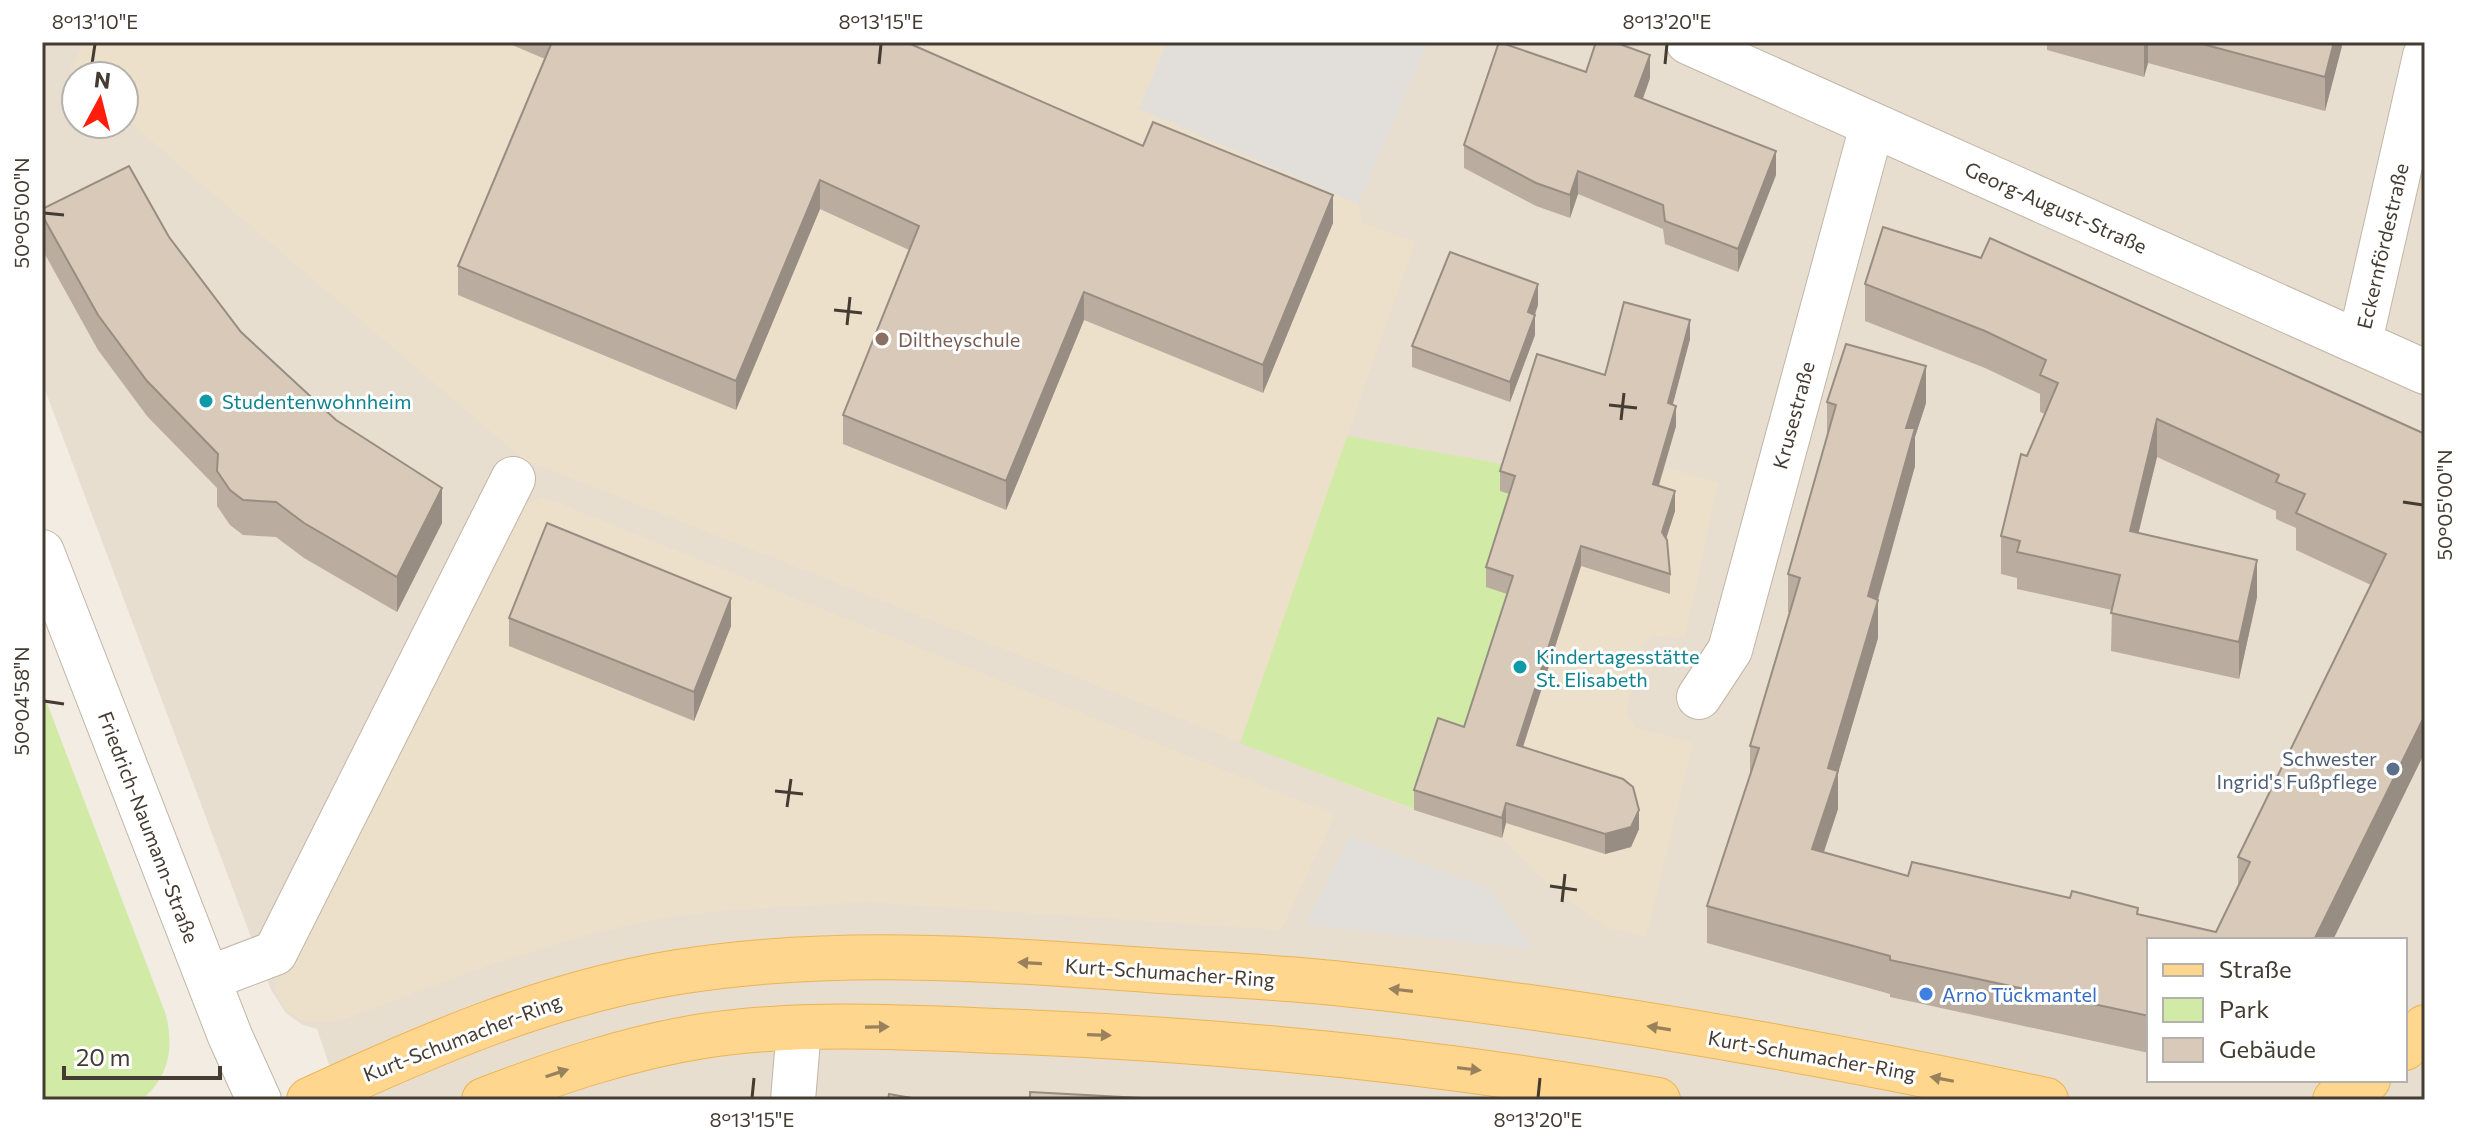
<svg xmlns="http://www.w3.org/2000/svg" width="2467" height="1142" font-family="Commissioner,sans-serif">
  <style>
    .residential { fill: #e7decf; fill-rule: evenodd }
    .education { fill: #ede0ca }
    .green { fill: #d1eba6 }
    .parking { fill: #e2dfdb }
    .lines { fill: none; stroke-linecap: round; stroke-linejoin: round }
    .minor-casing { stroke: #c1b6a7; stroke-width: 46 }
    .major-casing { stroke: #edb355; stroke-width: 46 }
    .minor { stroke: #fff; stroke-width: 44 }
    .major { stroke: #ffd68e; stroke-width: 44 }
    .wall { fill: #baad9f }
    .shaded-wall { fill: #978d82 }
    .building { fill: #d8c9b9; stroke: #978d82; stroke-width: 2 }
    .oneway { fill: #98815b }
    .ticks { fill: none; stroke: #443c32; stroke-width: 3 }
    .education-dot { fill: #8d6e63; stroke: #fff; stroke-width: 3 }
    .culture-dot { fill: #0f9aa8; stroke: #fff; stroke-width: 3 }
    .service-dot { fill: #5c6f8a; stroke: #fff; stroke-width: 3 }
    .shop-dot { fill: #3f7fe0; stroke: #fff; stroke-width: 3 }
    .labels { text-anchor: middle; dominant-baseline: central; stroke-width: 6; stroke-linejoin: round; paint-order: stroke }
    .street-label { font-size: 20px; fill: #443c32; stroke: #fff }
    .education-label { font-size: 20px; fill: #785e54; stroke: #fff; text-anchor: start }
    .culture-label { font-size: 20px; fill: #0d838f; stroke: #fff; text-anchor: start }
    .service-label { font-size: 20px; fill: #4e5e75; stroke: #fff; text-anchor: end }
    .shop-label { font-size: 20px; fill: #366cbe; stroke: #fff; text-anchor: start }
    .neatline { fill: none; stroke: #443c32; stroke-width: 3 }
    .ticks-label { font-size: 20px; text-anchor: middle; fill: #443c32 }
  </style>
  <rect width="100%" height="100%" fill="#f3ece2"/>
  <path class="residential" d="M42,42H2425V1100H341L317,1029L303,1025L286,1013L271,990L42,382ZM76,76H124V124H76ZM2149,940H2405V1080H2149Z"/>
  <g class="education">
    <polygon points="84,42 1167,42 1139,109 1358,204 1362,223 1415,242 1347,436 1508,465 1535,429 1718,483 1685,637 1652,636 1644,644 1626,711 1635,728 1693,743 1646,937 1608,928 1586,913 1541,878 1502,838 1402,806 523,459 124,117 124,76 76,76 70,71"/>
    <polygon points="543,497 1335,815 1281,930 867,902 727,910 655,919 579,937 486,966 339,1021 303,1021 288,1011 274,988 318,891 516,508"/>
  </g>
  <g class="green">
    <polygon points="1347,436 1508,465 1536,502 1513,596 1464,747 1437,738 1414,809 1240,743"/>
    <path d="M42,690L166,1015C174,1048 169,1078 141,1100H42Z"/>
  </g>
  <g class="parking">
    <polygon points="1167,42 1428,42 1358,204 1139,109"/>
    <polygon points="1350,836 1489,889 1534,949 1306,925"/>
  </g>
  <g class="lines">
    <g class="minor-casing">
      <g id="minor">
        <polyline points="1688,42 2425,372"/>
        <polyline points="2360,341 2425,56"/>
        <polyline points="42,552 230,1036 259,1100"/>
        <polyline points="1699,697 1730,650 1872,126"/>
        <polyline points="209,978 275,953 513,479"/>
        <polyline points="793,1100 799,1028"/>
      </g>
    </g>
    <g class="major-casing">
      <g id="major">
        <polyline points="2405,1048 2425,1027"/>
        <path d="M309,1100C428,1045 547,993 678,972C834,947 991,959 1148,970C1216,975 1285,977 1352,985C1585,1010 1817,1051 2046,1100"/>
        <path d="M484,1100C555,1073 627,1048 703,1036C809,1020 917,1028 1023,1032C1237,1041 1447,1062 1658,1100"/>
        <polyline points="2335,1100 2368,1080"/>
      </g>
    </g>
    <use href="#minor" class="minor"/>
    <use href="#major" class="major"/>
  </g>
  <g class="wall">
    <polygon points="505,42 906,42 1143,146 1333,223 1263,393 1084,320 1006,510 843,444 843,415 909,250 820,209 736,410 458,295 458,266 545,59"/>
    <polygon points="2047,42 2343,42 2325,111 2148,63 2144,77 2047,50"/>
    <polygon points="1586,72 1650,78 1643,99 1776,175 1738,272 1665,244 1663,229 1578,194 1570,218 1536,206 1464,168 1464,145"/>
    <polygon points="42,209 169,237 241,332 442,523 397,612 304,558 276,537 243,535 230,525 217,506 217,488 147,416 98,350 42,249"/>
    <polygon points="1865,284 2425,434 2333,940 2149,940 2149,1053 1890,997 1890,994 1707,943 1707,906 1750,776 1750,746 1789,612 1788,612 1788,574 1827,436 1827,402 1926,403 1915,437 1915,466 1878,600 1878,638 1838,773 1838,809 1824,852 1908,876 2138,915 2216,932 2238,888 2238,857 2371,585 2296,550 2296,528 2276,519 2276,511 2157,457 2138,533 2257,597 2239,679 2111,651 2112,610 2017,589 2017,578 2001,574 2001,536 2027,456 2045,414 2040,412 2040,394 1985,368 1865,321"/>
    <polygon points="1538,305 1535,315 1535,335 1510,402 1412,367 1412,346"/>
    <polygon points="1690,339 1672,405 1676,426 1659,486 1675,511 1666,539 1670,574 1670,594 1581,566 1523,747 1639,829 1631,847 1605,854 1506,823 1502,838 1414,810 1414,790 1464,727 1507,594 1486,587 1486,567 1509,494 1500,491 1500,471 1605,375"/>
    <polygon points="509,618 731,626 694,721 509,646"/>
  </g>
  <g class="shaded-wall">
    <polygon points="2144,42 2148,42 2148,63 2144,77"/>
    <polygon points="2334,42 2343,42 2325,111 2325,77"/>
    <polygon points="1650,55 1650,78 1635,120 1635,96"/>
    <polygon points="1776,151 1776,175 1738,272 1738,249"/>
    <polygon points="1578,171 1578,194 1570,218 1570,195"/>
    <polygon points="820,180 820,209 736,410 736,381"/>
    <polygon points="1333,195 1333,223 1263,393 1263,365"/>
    <polygon points="1538,284 1538,305 1528,333 1528,312"/>
    <polygon points="1084,292 1084,320 1006,510 1006,481"/>
    <polygon points="1535,315 1535,335 1510,402 1510,382"/>
    <polygon points="1690,320 1690,339 1668,423 1668,403"/>
    <polygon points="1926,366 1926,403 1915,437 1915,466 1868,634 1868,596 1906,428"/>
    <polygon points="1676,406 1676,426 1653,504 1653,484"/>
    <polygon points="2157,419 2157,457 2130,568 2130,531"/>
    <polygon points="442,488 442,523 397,612 397,577"/>
    <polygon points="1675,491 1675,511 1662,551 1662,532"/>
    <polygon points="1581,546 1581,566 1517,765 1517,745"/>
    <polygon points="2257,560 2257,597 2239,679 2239,642"/>
    <polygon points="731,598 731,626 694,721 694,692"/>
    <polygon points="1878,600 1878,638 1838,773 1838,809 1812,887 1812,849 1828,768"/>
    <polygon points="2425,715 2425,752 2333,940 2314,940"/>
    <polygon points="1506,803 1506,823 1502,838 1502,818"/>
    <polygon points="1639,810 1639,829 1631,847 1605,854 1605,834"/>
  </g>
  <g class="building">
    <polygon points="552,42 906,42 1143,146 1153,122 1333,195 1263,365 1084,292 1006,481 843,415 919,226 820,180 736,381 458,266"/>
    <polygon points="1499,42 1586,72 1596,42 1614,42 1650,55 1635,96 1776,151 1738,249 1665,221 1663,205 1578,171 1570,195 1536,183 1464,145"/>
    <polygon points="2195,42 2334,42 2325,77"/>
    <polygon points="129,166 169,237 241,332 336,420 442,488 397,577 304,523 276,502 243,500 230,490 217,471 218,454 147,381 98,315 42,215 42,209"/>
    <polygon points="1883,227 1981,258 1990,238 2425,434 2425,715 2314,940 2149,940 2149,1016 1890,960 1890,956 1707,906 1759,748 1750,746 1800,578 1788,574 1836,405 1827,402 1846,344 1926,366 1906,428 1915,428 1868,596 1878,600 1828,768 1838,771 1812,849 1908,876 1912,862 2070,898 2072,891 2138,908 2137,914 2216,932 2250,862 2238,857 2386,554 2296,513 2305,494 2276,482 2279,475 2157,419 2130,531 2257,560 2239,642 2111,613 2120,575 2017,552 2020,541 2001,536 2021,454 2027,456 2058,383 2040,375 2046,360 1985,331 1865,284"/>
    <polygon points="1450,252 1538,284 1528,312 1535,315 1510,382 1412,346"/>
    <polygon points="1624,302 1690,320 1668,403 1676,406 1653,484 1675,491 1662,532 1667,540 1670,574 1581,546 1517,745 1623,779 1633,787 1639,810 1631,827 1605,834 1506,803 1502,818 1414,790 1438,718 1464,727 1513,576 1486,567 1515,476 1500,471 1537,354 1605,375"/>
    <polygon points="547,523 731,598 694,692 509,618"/>
    <polygon points="1030,1092 1179,1100 1030,1100"/>
    <polygon points="889,1094 923,1100 888,1100"/>
  </g>
  <defs><path id="oneway-solid" d="M-6-.8H1V-3.2L6.5 0L1 3.2V.8H-6Z" transform="scale(2)"/></defs>
  <g class="oneway">
    <use href="#oneway-solid" transform="translate(1030 963) rotate(-177)"/>
    <use href="#oneway-solid" transform="translate(1401 990) rotate(-173)"/>
    <use href="#oneway-solid" transform="translate(877 1027) rotate(-1)"/>
    <use href="#oneway-solid" transform="translate(1659 1028) rotate(-171)"/>
    <use href="#oneway-solid" transform="translate(1099 1035) rotate(2)"/>
    <use href="#oneway-solid" transform="translate(1469 1069) rotate(7)"/>
    <use href="#oneway-solid" transform="translate(557 1073) rotate(-18)"/>
    <use href="#oneway-solid" transform="translate(1942 1079) rotate(-169)"/>
  </g>
  <path class="ticks" d="M92,64L95,44M879,64L881,44M1665,64L1667,44M44,213L64,215M834,310L862,313M847,325L850,297M1609,405L1637,408M1621,420L1624,393M2403,502L2423,505M44,701L64,704M775,791L803,794M787,807L791,779M1550,886L1577,890M1562,902L1565,874M752,1098L754,1078M1538,1098L1540,1078"/>
  <circle class="education-dot" cx="882" cy="339" r="8"/>
  <g class="culture-dot">
    <circle cx="206" cy="401" r="8"/>
    <circle cx="1520" cy="667" r="8"/>
  </g>
  <circle class="service-dot" cx="2393" cy="769" r="8"/>
  <circle class="shop-dot" cx="1926" cy="994" r="8"/>
  <g class="labels">
    <g class="street-label">
      <text transform="translate(2056 207) rotate(24)">Georg-August-Straße</text>
      <text transform="translate(2382 246) rotate(-77)">Eckernfördestraße</text>
      <text transform="translate(1793 415) rotate(-75)">Krusestraße</text>
      <text transform="translate(149 827) rotate(69)">Friedrich-Naumann-Straße</text>
      <text transform="translate(1170 972) rotate(4)">Kurt-Schumacher-Ring</text>
      <text transform="translate(462 1037) rotate(-21)">Kurt-Schumacher-Ring</text>
      <text transform="translate(1812 1055) rotate(10)">Kurt-Schumacher-Ring</text>
    </g>
    <g class="education-label">
      <text x="898" y="339">Diltheyschule</text>
    </g>
    <g class="culture-label">
      <text x="222" y="401">Studentenwohnheim</text>
      <text x="1536" y="656">Kindertagesstätte<tspan x="1536" dy="23">St. Elisabeth</tspan></text>
    </g>
    <g class="service-label">
      <text x="2377" y="758">Schwester<tspan x="2377" dy="23">Ingrid's Fußpflege</tspan></text>
    </g>
    <g class="shop-label">
      <text x="1942" y="994">Arno Tückmantel</text>
    </g>
  </g>
  <rect width="2467" height="1142" fill="none" stroke="#ffffff" stroke-width="88"/>
  <rect x="2147" y="938" width="260" height="144" fill="#ffffff" stroke="#b4b1ad" stroke-width="2"/>
  <rect x="2163" y="964" width="40" height="12" fill="#ffd68e" stroke="#b4b1ad" stroke-width="2"/>
  <text x="2219" y="978" font-size="24" fill="#443c32">Straße</text>
  <rect x="2163" y="998" width="40" height="24" fill="#d1eba6" stroke="#b4b1ad" stroke-width="2"/>
  <text x="2219" y="1018" font-size="24" fill="#443c32">Park</text>
  <rect x="2163" y="1038" width="40" height="24" fill="#d8c9b9" stroke="#b4b1ad" stroke-width="2"/>
  <text x="2219" y="1058" font-size="24" fill="#443c32">Gebäude</text>
  <g transform="translate(100 100) rotate(7)"><circle r="38" fill="#ffffff" stroke="#b4b1ad" stroke-width="2"/>
  <path d="M0-6L14 30L0 20L-14 30Z" fill="#ff1d0c"/>
  <text y="-12" font-size="22" font-weight="bold" text-anchor="middle" fill="#443c32">N</text>
  </g>
  <path d="M64 1066v12h156v-12" fill="none" stroke="#443c32" stroke-width="4"/>
  <text x="76" y="1066" font-size="24" fill="#443c32" stroke="#ffffff" stroke-width="6" paint-order="stroke">20 m</text>
  <rect x="44" y="44" width="2379" height="1054" class="neatline"/>
  <g class="ticks-label">
    <text x="95" y="29">8°13'10"E</text>
    <text x="881" y="29">8°13'15"E</text>
    <text x="1667" y="29">8°13'20"E</text>
    <text transform="translate(22 213) rotate(-90)" y="7">50°05'00"N</text>
    <text transform="translate(2445 505) rotate(-90)" y="7">50°05'00"N</text>
    <text transform="translate(22 701) rotate(-90)" y="7">50°04'58"N</text>
    <text x="752" y="1127">8°13'15"E</text>
    <text x="1538" y="1127">8°13'20"E</text>
  </g>
</svg>
